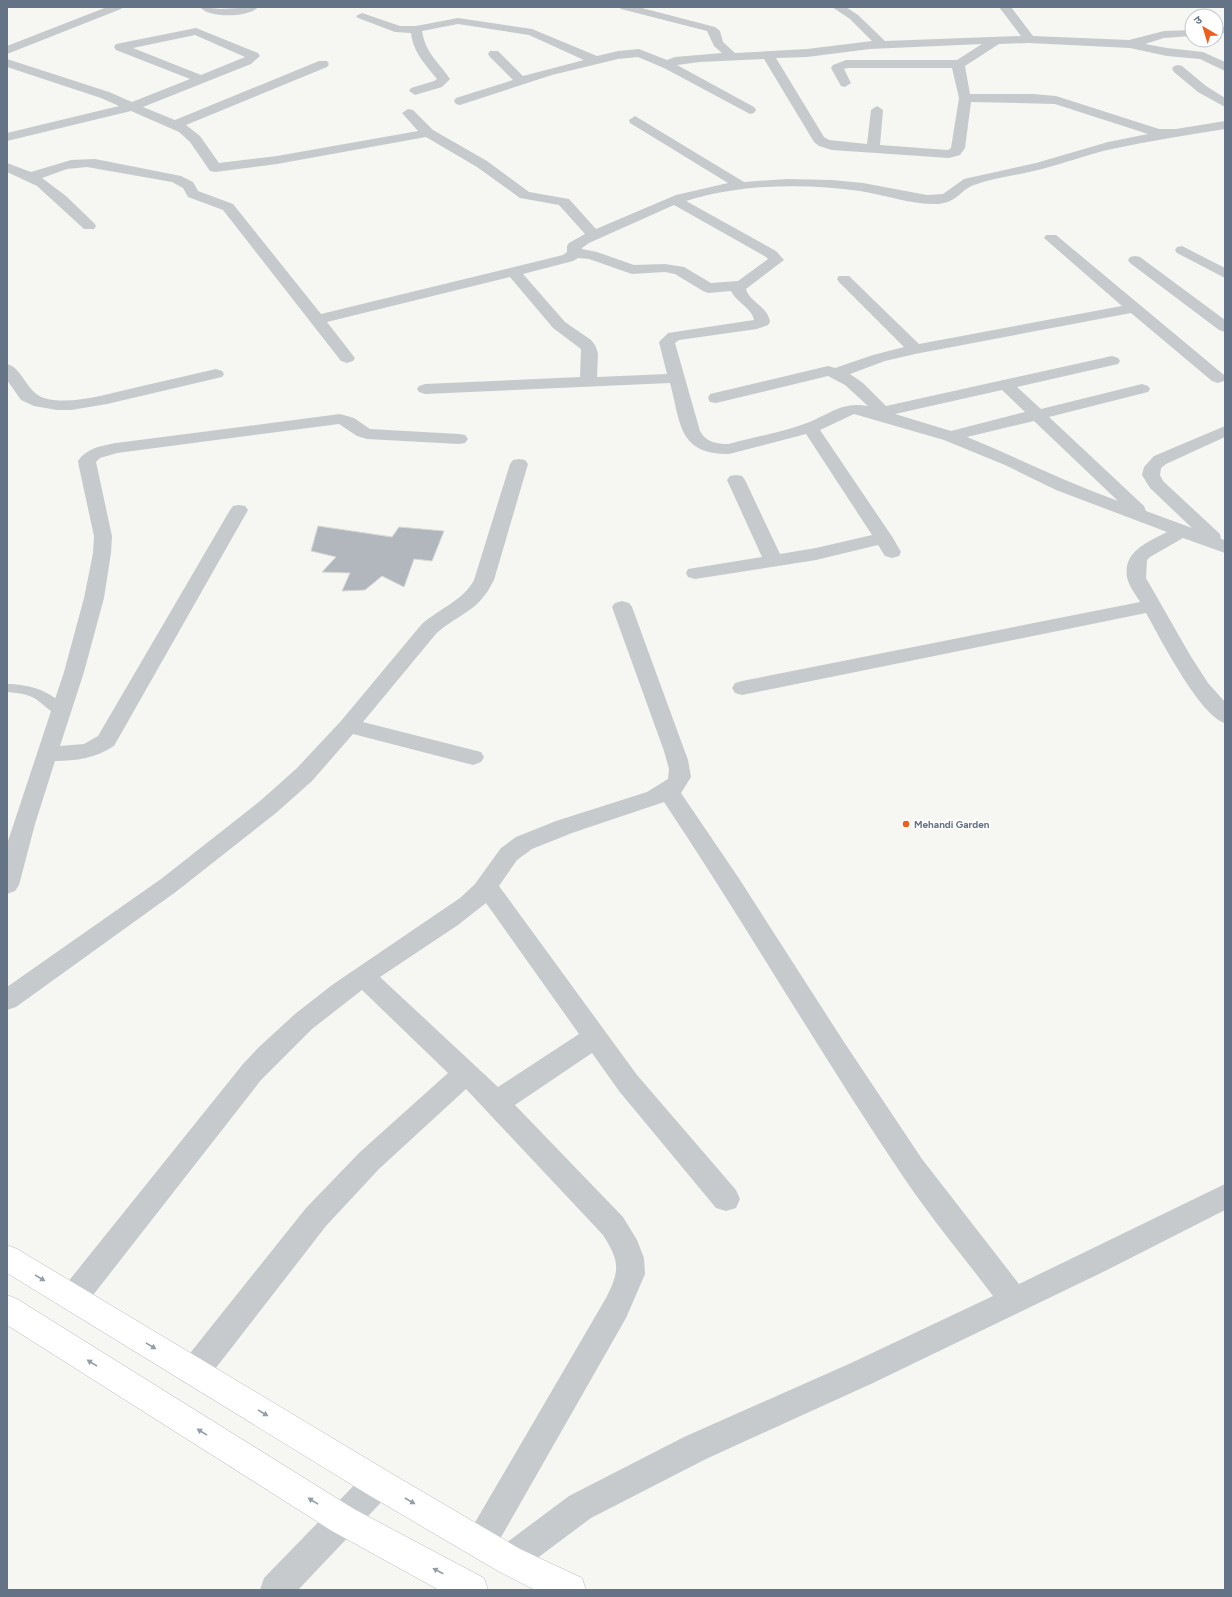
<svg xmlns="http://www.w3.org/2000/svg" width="1232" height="1597" font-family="Figtree,'Noto Sans Devanagari',sans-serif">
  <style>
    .building { fill: #b1b7bd; stroke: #d8d8d5 }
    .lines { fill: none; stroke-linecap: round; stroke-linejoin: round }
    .primary-casing { stroke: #b7bbbf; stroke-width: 1 }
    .service { fill: #c6cacd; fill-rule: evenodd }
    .minor { fill: #c6cacd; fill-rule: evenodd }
    .tertiary { fill: #c6cacd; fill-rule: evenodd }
    .primary { fill: #fff; fill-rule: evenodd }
    .oneway { fill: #929eaa }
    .poi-dot { fill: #ed5f1c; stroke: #fff; stroke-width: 1.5 }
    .labels { text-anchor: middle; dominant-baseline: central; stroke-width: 4; stroke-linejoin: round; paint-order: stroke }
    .poi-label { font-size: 10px; font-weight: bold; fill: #647486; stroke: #fff; text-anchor: start }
  </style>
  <rect width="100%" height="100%" fill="#f6f7f3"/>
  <polygon class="building" points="318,526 392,537 399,527 444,531 432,561 414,559 404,587 382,576 365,590 342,591 350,573 322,572 336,557 311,551"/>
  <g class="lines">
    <g class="primary-casing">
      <g id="primary">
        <polygon points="7,1245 17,1249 389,1472 520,1549 582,1578 586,1590 535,1590 498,1571 367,1494 7,1273"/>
        <polygon points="7,1295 17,1299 354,1509 484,1578 488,1590 439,1590 332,1531 7,1325"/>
      </g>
    </g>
    <path class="service" d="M7,684C28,684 55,691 67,711L65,714C53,718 43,702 32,697C24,693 16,693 7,692Z"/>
    <g class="minor">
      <path d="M200,7L221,9L258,7C250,17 209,19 200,7Z"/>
      <path d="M619,7H638L715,27L720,31L723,42L735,53L807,49L872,41L850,19L832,7H846L858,15L885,41L1021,36L999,7H1011L1033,36L1129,40L1164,31L1192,30V36L1164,38L1145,44L1167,48L1203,52L1225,62V71L1200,59L1167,56L1130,48L1029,43L999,44L965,66L970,94H1033L1056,96L1159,129H1176L1225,121V129C1187,135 1150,141 1112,149C1088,154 1066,163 1042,169C1020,175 996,177 974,185C960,190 958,202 938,204C912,205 886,195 860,191C804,183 741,184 686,201L776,251L784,260L746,289C750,303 768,306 770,322L768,325L757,329L679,340L675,343L700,431C706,442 716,444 729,444C753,437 780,433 804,424C828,416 840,401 868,406L845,385L828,376L716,403L710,402L708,398L710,394L828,366L835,368L873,355L904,347L839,282L837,279L839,276H849L919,344L1122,306L1044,238L1046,235H1056L1224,375V381L1218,383L1212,381L1131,313L915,354L885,361L850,374L863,383L886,406L1112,356L1118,358L1120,361L1118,364L1017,387L1041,409L1142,384L1148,386L1150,389L1148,392L1049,417L1144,506L1146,511L1192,528L1150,488L1142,475L1144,467L1154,456L1225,426V437L1166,464L1161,468L1160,475L1163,481L1220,534L1221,539L1225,540V553L1183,538L1150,557L1147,560L1146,578L1190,655L1208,683L1225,702V723C1200,716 1160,638 1146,613L742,695L735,693L732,688L735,683L742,681L1140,602C1136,595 1128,585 1127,577C1123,551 1148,542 1167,532L1056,490L1005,465L944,440L854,414L820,430L893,538L901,552L899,556L892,558L885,556L878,545L816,560L695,579L688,577L686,573L688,569L762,557L727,480L730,476L736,475L742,476L745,480L780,554L816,548L872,535L806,434L729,454C678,454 681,424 670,383L425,394L419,392L417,389L419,386L425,384L580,377L581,349L553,328L510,277L327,322L355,358L353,361L347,363L341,361L223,210L188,197L183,188L172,182L87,167L67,169L42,178L66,196L94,223L96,226L94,229H84L37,186L7,172V163L31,172L71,160L95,159L181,176L193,182L198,191L233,204L321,314L563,255L567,252V246L569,243L585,234L559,205L520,198L477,167L426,137L277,164L215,172L210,171L190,142L179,132L131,111L7,141V133L119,106L101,98L7,67V59L109,92L132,102L190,79L116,50L114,47L116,44L196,28L258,53L260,56L251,64L143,107L175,120L319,61H327L329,64L327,67L186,125L200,136L219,163L277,156L418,131L402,113L408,109L413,110L433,130L487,161L529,192L569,199L596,229L676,195L728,183L630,123L629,120L635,116L744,182L787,179L832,180L863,183L927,195L943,194L964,179L1036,163L1108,142L1148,134L1055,104L971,102L965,148L960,155L949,158L832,150L819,146L814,142L764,59L700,62L677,65L754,107L756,110L754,113L750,114L664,68L638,57L618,59L552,75L460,105L456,104L454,101L456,98L513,80L490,57L488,54L490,51H498L523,76L584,60L529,35L458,24L422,31C426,54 438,61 450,79L442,87L415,95L409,91L411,88L434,81L437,79C425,64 413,52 411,33L395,32L358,18L356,16L362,13L400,26H416L458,18L532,29L597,56L618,51L639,49L667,60L675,57L722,53L714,46L707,31L621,9ZM195,35L245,57L201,75L133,48ZM982,44L957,60H846L833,65L831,68L841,86L845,87L851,83L844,69L848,68H952L959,98L951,148L948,150L880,145L883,110L877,106L871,110L867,144L829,140L824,137L776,58L807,57L870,49ZM674,205L766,257L768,259L738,281L711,283L684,267L665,264L634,265L597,252L582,249V248L589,243ZM578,258L589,259L632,274L665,272L675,274L703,291L708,293L731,291C736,302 752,308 754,320L668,333L659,342L667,374L597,377L598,353L595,345L591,340L565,322L523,274L573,261ZM1002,390L1025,412L951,431L895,414ZM1034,421L1118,501C1066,482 1018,458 967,437Z"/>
      <polygon points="1225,27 1225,33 1216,34 1216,28"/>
      <polygon points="1178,65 1182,66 1206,86 1225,98 1225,107 1198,92 1174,72 1172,69 1174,66"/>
      <polygon points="1182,246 1225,268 1225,278 1177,253 1175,250 1177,247"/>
      <polygon points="1135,256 1140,257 1225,320 1225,332 1219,330 1130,263 1128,260 1130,257"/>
      <path d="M7,364C23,368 26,392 44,398C71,406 111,393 138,387C164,381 190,375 216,369L222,371L224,374L222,377L107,404L71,410H57L34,406L21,400L7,380Z"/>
      <path d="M340,414L354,418L370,429L459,434L465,435L468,439L465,443L459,444L367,439L357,436L339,424L117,453L100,458L96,462L112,536L111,553L104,598L84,672L60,746L84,744L98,736L230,510L233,506L239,505L245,506L248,510L114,746C96,758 76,761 55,761L35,824L19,885L15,891L7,894V844L64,672L84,598L93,553L94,536L79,467L78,461C87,448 101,446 116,443Z"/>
      <path d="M519,459L525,460L528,464L494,580C491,585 488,592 484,596C472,613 449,620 435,635L363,722L481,752L484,757L481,762L473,765L353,734L312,781L276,813L177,891L16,1007L7,1010V987L161,879L260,801L296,769L341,721L421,625C438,609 463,601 474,580L510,464L513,460Z"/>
      <path d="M622,601L629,603L632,607L688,760L691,777L681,793L738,877L842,1039L922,1159L1019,1284L1225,1184V1210L1105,1271L873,1383L706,1459L591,1518L520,1571L509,1576L498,1571L493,1560L498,1549L569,1496L684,1437L851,1363L993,1296C963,1256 930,1217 902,1175C820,1053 746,925 664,802L572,833L532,849L517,860L499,886L637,1075L736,1190L740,1199L736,1208L726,1211L716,1208L619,1091L592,1053L515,1105L623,1217L637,1240L644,1258L645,1274L626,1318L492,1553L481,1558L470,1553L465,1542L470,1531L606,1298C620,1270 620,1262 603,1235L466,1089L379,1169L326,1226L205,1382L194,1387L183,1382L179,1372L183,1362L306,1208L360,1152L448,1073L362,990L312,1029L261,1080L83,1308L73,1312L63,1308L59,1298L63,1288L243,1064L259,1047L295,1014L332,985L460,898L475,884L501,848L516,837L556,821L647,792L668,779L669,769L664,751L612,607L615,603ZM486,903L579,1034L498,1087L380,977L458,925Z"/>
      <polygon points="378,1467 389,1472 394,1483 389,1494 298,1590 260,1590 264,1578 367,1472"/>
    </g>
    <polygon class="tertiary" points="107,7 123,7 121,9 7,54 7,46"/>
    <use href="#primary" class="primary"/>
  </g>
  <defs><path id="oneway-solid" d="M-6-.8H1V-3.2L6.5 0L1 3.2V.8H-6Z"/></defs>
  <g class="oneway">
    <use href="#oneway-solid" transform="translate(40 1278) rotate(31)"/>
    <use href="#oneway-solid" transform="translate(151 1346) rotate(31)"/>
    <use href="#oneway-solid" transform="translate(92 1363) rotate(-148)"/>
    <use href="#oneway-solid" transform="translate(263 1413) rotate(31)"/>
    <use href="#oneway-solid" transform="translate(202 1432) rotate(-148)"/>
    <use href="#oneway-solid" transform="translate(313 1501) rotate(-148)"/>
    <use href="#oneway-solid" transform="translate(410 1501) rotate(30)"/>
    <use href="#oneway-solid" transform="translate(438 1571) rotate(-152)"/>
  </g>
  <circle class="poi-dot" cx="906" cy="824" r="4"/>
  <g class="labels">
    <g class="poi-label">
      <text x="914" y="824">Mehandi Garden</text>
    </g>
  </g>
  <rect width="1232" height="1597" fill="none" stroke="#647486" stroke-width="16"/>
  <g transform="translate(1204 28) rotate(322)"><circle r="19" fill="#ffffff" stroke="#c1c7cf"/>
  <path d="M0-3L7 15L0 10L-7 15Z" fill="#ed5f1c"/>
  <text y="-6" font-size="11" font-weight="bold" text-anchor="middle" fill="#647486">उ</text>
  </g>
</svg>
